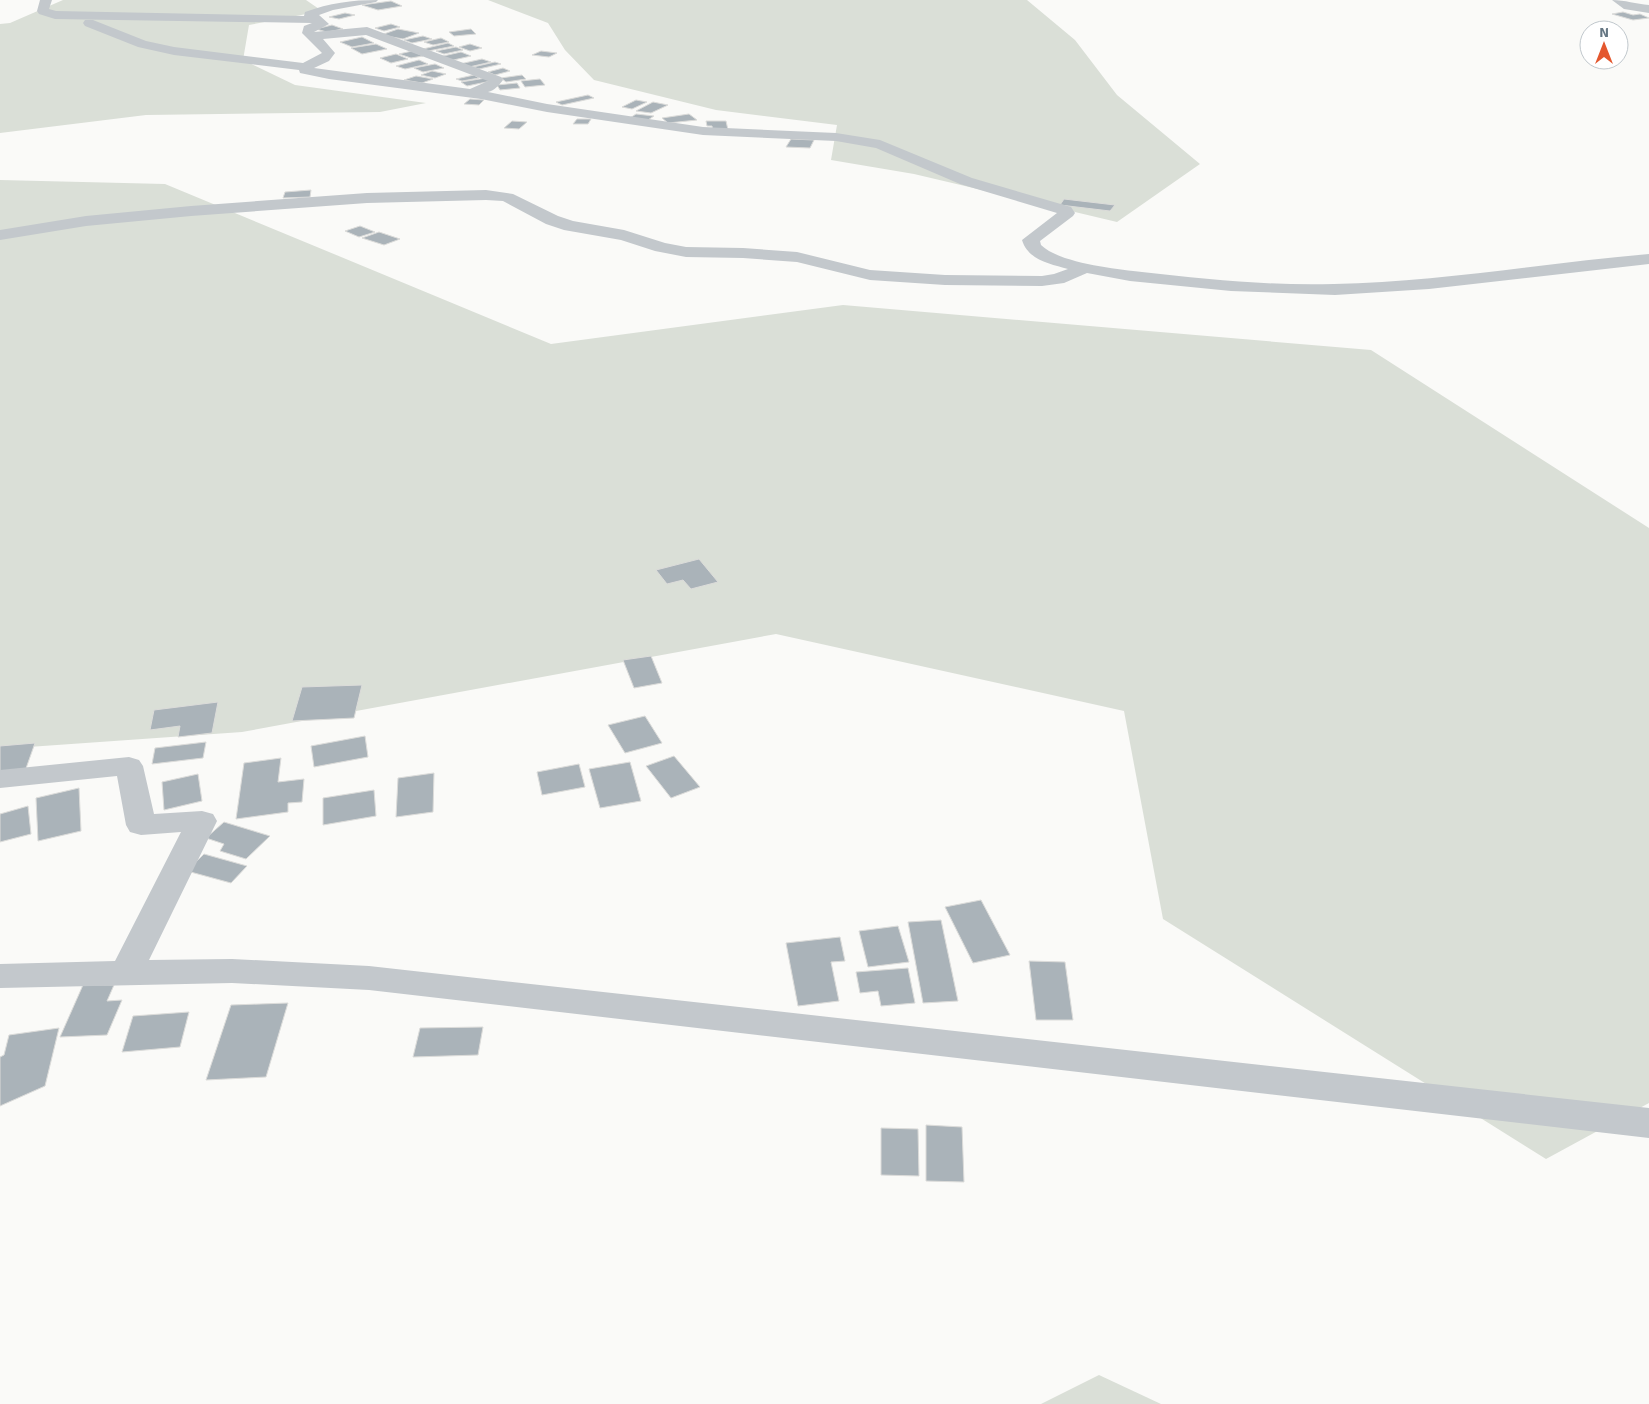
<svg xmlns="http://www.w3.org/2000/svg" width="1649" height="1404" font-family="Signika,sans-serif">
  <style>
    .green { fill: #dadfd7 }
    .building { fill: #aab3b9; stroke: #dcdcda }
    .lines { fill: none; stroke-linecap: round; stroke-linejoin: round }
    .street { fill: #c3c8cc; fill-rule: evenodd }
  </style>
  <rect width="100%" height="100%" fill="#fafaf8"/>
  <g class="green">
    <polygon points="63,0 306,0 322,11 249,25 243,60 295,85 426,103 380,112 146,115 0,133 0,24 10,23"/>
    <polygon points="488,0 1027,0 1075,40 1117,95 1200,164 1117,222 914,174 831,160 837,125 716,110 594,80 565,50 548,23"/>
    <polygon points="0,180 165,184 551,344 843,305 1371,350 1649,528 1649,1103 1546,1159 1163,919 1124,711 776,634 242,732 0,749"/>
    <polygon points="1099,1375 1161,1404 1041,1404"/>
  </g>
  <g class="building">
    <polygon points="391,1 402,6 378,10 362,5"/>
    <polygon points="1623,12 1633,15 1640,14 1649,18 1633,20 1612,14"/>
    <polygon points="345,13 355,15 339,19 329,17"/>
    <polygon points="391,24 400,27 384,31 375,28"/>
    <polygon points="332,25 343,29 327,32 316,29"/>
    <polygon points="398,29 419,33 403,39 381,35"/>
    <polygon points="471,29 476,34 454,36 449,32"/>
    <polygon points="423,36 432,39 412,43 404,40"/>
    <polygon points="362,37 374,43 352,47 340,42"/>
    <polygon points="441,38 449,42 433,45 424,42"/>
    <polygon points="448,43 454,46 428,51 423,49"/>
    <polygon points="376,44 387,49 362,54 351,48"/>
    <polygon points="470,44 482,48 470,51 459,47"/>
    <polygon points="456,47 463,50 444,54 436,51"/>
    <polygon points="412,51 423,56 411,58 399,54"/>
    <polygon points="541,51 557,53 549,57 532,55"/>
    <polygon points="461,52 471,56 449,61 439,57"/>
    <polygon points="396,54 408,59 391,63 380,58"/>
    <polygon points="482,59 491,62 469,67 460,64"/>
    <polygon points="419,60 428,64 405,69 396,66"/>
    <polygon points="495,62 501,64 479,69 473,67"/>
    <polygon points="435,64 444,68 423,72 414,68"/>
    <polygon points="503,68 510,71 495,75 488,72"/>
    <polygon points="432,71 446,74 435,78 421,75"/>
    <polygon points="474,75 479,78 462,81 456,79"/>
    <polygon points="522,75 526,79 506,82 501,78"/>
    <polygon points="416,76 433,79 422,83 404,80"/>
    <polygon points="486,78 491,81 467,86 461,82"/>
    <polygon points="540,79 545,85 525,87 521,81"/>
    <polygon points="517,83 520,88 500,90 497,85"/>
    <polygon points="588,95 594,98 562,105 556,102"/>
    <polygon points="470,99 484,100 479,105 464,104"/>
    <polygon points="636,100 647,102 632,109 622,107"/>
    <polygon points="653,102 668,105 651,113 636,111"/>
    <polygon points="636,114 654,116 648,120 630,118"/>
    <polygon points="689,114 697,120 668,123 662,118"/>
    <polygon points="577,119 591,119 588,124 573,124"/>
    <polygon points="512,121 527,122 519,129 504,128"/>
    <polygon points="706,121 726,121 728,130 713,131 712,126 707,126"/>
    <polygon points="791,139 814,140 810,148 786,147"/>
    <polygon points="311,190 310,197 283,198 285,192"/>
    <polygon points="1064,199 1115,205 1110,211 1060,205"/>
    <polygon points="360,226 375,232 359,237 345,231"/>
    <polygon points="379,232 400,239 384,245 362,238"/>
    <polygon points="699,559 718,582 691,589 683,580 667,584 656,570"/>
    <polygon points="651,656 662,683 634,688 623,660"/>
    <polygon points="362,685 354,718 292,721 302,687"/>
    <polygon points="218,702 212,733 178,737 180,726 150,730 154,710"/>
    <polygon points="645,716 662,743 625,753 608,725"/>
    <polygon points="365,736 368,757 314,767 311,746"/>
    <polygon points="206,742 203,758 152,764 155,748"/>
    <polygon points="35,743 24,774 0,776 0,746"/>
    <polygon points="674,756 700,787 671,798 646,766"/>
    <polygon points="281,758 278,782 304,779 302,802 288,803 288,812 236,819 244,763"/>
    <polygon points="630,762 641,801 600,808 589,769"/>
    <polygon points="579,764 585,787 542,795 537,772"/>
    <polygon points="434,773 433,812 396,817 398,778"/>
    <polygon points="198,774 202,801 164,810 162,782"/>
    <polygon points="79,788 81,831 38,841 36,798"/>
    <polygon points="374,790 376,816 323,825 323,798"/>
    <polygon points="28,806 31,834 0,842 0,814"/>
    <polygon points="224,822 270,836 246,859 220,851 224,844 206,838"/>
    <polygon points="204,854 247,866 231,883 187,871"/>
    <polygon points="981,900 1010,955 973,963 945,907"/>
    <polygon points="941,920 958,1001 923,1003 908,922"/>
    <polygon points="898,926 909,962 868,967 859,931"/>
    <polygon points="840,937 845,961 831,962 839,1001 798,1006 786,943"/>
    <polygon points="1029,961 1065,962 1073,1020 1036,1020"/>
    <polygon points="908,968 915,1003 881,1006 878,991 860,993 856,972"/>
    <polygon points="83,985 114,985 107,1001 122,1000 107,1035 60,1037"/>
    <polygon points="288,1003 266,1077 206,1080 231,1005"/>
    <polygon points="189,1012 180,1047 122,1052 133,1016"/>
    <polygon points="483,1027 478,1055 413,1057 420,1028"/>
    <polygon points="59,1028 45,1086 0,1106 0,1057 4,1055 9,1035"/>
    <polygon points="926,1125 962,1127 964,1182 926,1181"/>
    <polygon points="881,1128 918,1129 919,1176 881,1175"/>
  </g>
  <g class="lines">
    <g class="street">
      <path d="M40,0H52L49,9L56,11L304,16L305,12C330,3 351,0 378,0L376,2L333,10L319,15L329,24L314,32L367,27L501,77L503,80C498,86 495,90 488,92L547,104L703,127L836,133L880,140L972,178L1071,207L1075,213L1073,216L1040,241L1041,245C1059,263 1116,269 1142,272C1205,279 1270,286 1334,284C1439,282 1544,263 1649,254V264L1429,289L1335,295L1231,291L1130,281L1087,273L1064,283L1042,286L945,285L870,280L797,262L743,258L686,257L655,251L621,240L564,230L546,224L503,201L486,200L367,203L191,216L86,226L0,240V230L86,216L191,206L367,193L486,190L513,194L558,216L573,221L624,230L665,243L686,247L743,248L797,252L870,270L945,275L1042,276L1054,274L1068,269C1050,264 1028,260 1022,240L1057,213L960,184L876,148L836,141L703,135L547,112L481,99L329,79L300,73L299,70L174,55L138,47L85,26L83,23L85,20H93L146,41L174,47L303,63L322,53L302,33L304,26L312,23L55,19L39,14L37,11ZM366,35L488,81L470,89L314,68L329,61L335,53L323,39Z"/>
      <path d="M1612,0C1625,0 1636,4 1649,5V13L1624,9Z"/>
      <polygon points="129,757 139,760 143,766 154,814 202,811 213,814 217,821 149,960 232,959 369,966 1649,1108 1649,1138 369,990 232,983 0,988 0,964 115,961 181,832 141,835 130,832 126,825 117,776 0,788 0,770"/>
    </g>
  </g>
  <g transform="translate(1604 45)"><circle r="24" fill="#ffffff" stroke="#c1c8cd"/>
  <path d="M0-4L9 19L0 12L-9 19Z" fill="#e4572e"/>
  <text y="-8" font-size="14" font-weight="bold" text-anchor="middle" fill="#657683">N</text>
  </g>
</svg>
